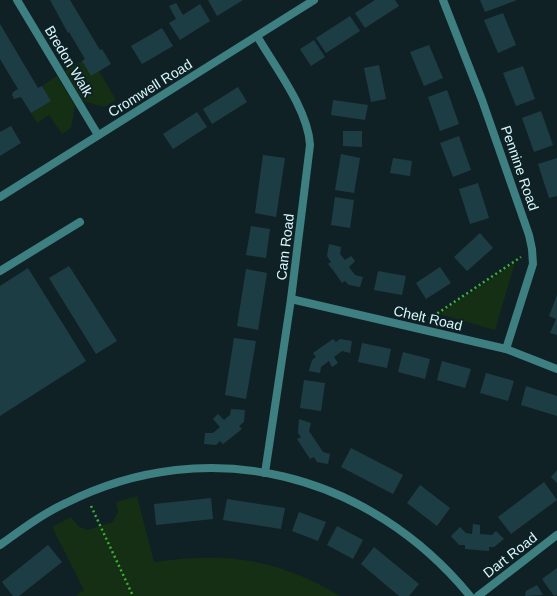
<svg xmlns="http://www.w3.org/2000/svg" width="557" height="596" font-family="Helvetica,sans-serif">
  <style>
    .green { fill: #142f13 }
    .building { fill: #1d3d45 }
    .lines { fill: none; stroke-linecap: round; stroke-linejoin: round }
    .path { stroke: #3cb136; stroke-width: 2.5; stroke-dasharray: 2 3; stroke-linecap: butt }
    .lane { stroke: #3e7f81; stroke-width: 8 }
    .street { stroke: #3e7f81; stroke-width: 8 }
    .labels { text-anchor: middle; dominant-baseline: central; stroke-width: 4; stroke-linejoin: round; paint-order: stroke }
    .street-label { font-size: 14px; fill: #d6f8fd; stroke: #102125 }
  </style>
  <rect width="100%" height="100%" fill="#102125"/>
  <g class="green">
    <polygon points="82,61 91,76 99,71 116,100 104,107 83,101 65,71"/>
    <polygon points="57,76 75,106 71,128 62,134 49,115 37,123 31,113 51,101 42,86"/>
    <polygon points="515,263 495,330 439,314"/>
    <path d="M137,496L154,562C226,552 277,558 340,596H76L84,590L52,527L71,517L78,526L87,530L113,522L118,512L116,502Z"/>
  </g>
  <g class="building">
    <polygon points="50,0 70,0 100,50 102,49 111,64 91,76 82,61 85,59 69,32 68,33"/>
    <polygon points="208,0 243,0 217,16"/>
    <polygon points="375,0 395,0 399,6 365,28 355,13"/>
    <polygon points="480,0 517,0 485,12"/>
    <polygon points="176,3 183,15 200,4 210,21 180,40 169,23 176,19 169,6"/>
    <polygon points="503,13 516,45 498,53 484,20"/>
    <polygon points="350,16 360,31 326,53 316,38"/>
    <polygon points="0,24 38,88 42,86 51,101 31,113 21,97 14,99 12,95 13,92 18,89 0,59"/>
    <polygon points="162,28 173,46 142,64 131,46"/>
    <polygon points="314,40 325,57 311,66 300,49"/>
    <polygon points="429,45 443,78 424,86 410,52"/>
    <polygon points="379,65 386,99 371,102 364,68"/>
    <polygon points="523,66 535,99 516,106 503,73"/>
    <polygon points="238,87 247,102 212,124 203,109"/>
    <polygon points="447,90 459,124 440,131 428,97"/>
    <polygon points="333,100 368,105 365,120 331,115"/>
    <polygon points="541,111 553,145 534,152 522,118"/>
    <polygon points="197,112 207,127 173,149 163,134"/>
    <polygon points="11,126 21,143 0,156 0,132"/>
    <polygon points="343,131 362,131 362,147 343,146"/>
    <polygon points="459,136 471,170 453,177 440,143"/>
    <polygon points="341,154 360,158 354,193 335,190"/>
    <polygon points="263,155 285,158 276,217 255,213"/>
    <polygon points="393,158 412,161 410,176 390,173"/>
    <polygon points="557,158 557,196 549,198 538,164"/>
    <polygon points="478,183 489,218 470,224 459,189"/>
    <polygon points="335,197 354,200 350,228 331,225"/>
    <polygon points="251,226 270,229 266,258 246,255"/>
    <polygon points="480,233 493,248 467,271 454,257"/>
    <polygon points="329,244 341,247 340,254 345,260 351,256 355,261 349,267 355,275 363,277 360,287 349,285 345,281 342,283 333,270 328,264 331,262 327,256"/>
    <polygon points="69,266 117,341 96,354 49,278"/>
    <polygon points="440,267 451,283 426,299 416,283"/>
    <polygon points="28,268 86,361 0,416 0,286"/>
    <polygon points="246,269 267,273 258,330 237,326"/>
    <polygon points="378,271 406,276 402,295 374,290"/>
    <polygon points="557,295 557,335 550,333 556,319 549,316"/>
    <polygon points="234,338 256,341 246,399 225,395"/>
    <polygon points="333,339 336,342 340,339 352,341 350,353 342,351 334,357 338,363 332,367 329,361 321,367 320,373 309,371 312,360 316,357 313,353"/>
    <polygon points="362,343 391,349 387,368 358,362"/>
    <polygon points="403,352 430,359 425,379 398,372"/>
    <polygon points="442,361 471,369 465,388 437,380"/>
    <polygon points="486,373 514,381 508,401 480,393"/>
    <polygon points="304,380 325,383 321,411 300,408"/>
    <polygon points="526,386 557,396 557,416 521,405"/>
    <polygon points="231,409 245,410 244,422 239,426 242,429 223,444 220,441 216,445 204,444 205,433 213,433 220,427 213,419 218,414 224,420 230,415"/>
    <polygon points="299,419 311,423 309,431 323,452 330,454 328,464 317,462 314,457 310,459 297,439 301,437 298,433"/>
    <polygon points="351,448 403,475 393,494 341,467"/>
    <polygon points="557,470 557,483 551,477"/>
    <polygon points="544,482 557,500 511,534 498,517"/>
    <polygon points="420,485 450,508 437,526 407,503"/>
    <polygon points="211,498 213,519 156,525 154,504"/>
    <polygon points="227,499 285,508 281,529 223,520"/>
    <polygon points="299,512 326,522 318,541 292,531"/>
    <polygon points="473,524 480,525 480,534 492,535 496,531 504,539 494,547 489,547 489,551 465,549 465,545 459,545 451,536 460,527 466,533 472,534"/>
    <polygon points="337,526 363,540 353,559 327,545"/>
    <polygon points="48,545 62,562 19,596 13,596 2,582"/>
    <polygon points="374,547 419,584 409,596 399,596 361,564"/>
    <polygon points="557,568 557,595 554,596 542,579"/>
    <polygon points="537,585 543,595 525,596 526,591"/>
  </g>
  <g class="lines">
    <g class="path">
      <polyline points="429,319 521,257"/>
      <polyline points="91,506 133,596"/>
    </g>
    <polyline class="lane" points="0,271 80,222"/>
    <g class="street">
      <polyline points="17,0 98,135"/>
      <polyline points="443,0 482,100 529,235 532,249 533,264 506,349"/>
      <path d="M257,36C275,67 308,109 310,145L291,299L265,473"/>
      <polyline points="0,197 314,0"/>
      <polyline points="291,299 506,349 557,369"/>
      <path d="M0,545C21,530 42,514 66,503C210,431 370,474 470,596"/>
      <polyline points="478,596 557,535"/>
    </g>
  </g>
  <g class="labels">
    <g class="street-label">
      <text transform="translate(69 61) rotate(59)">Bredon Walk</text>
      <text transform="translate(150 88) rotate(-32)">Cromwell Road</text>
      <text transform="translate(520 168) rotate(71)">Pennine Road</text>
      <text transform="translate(285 247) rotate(-83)">Cam Road</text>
      <text transform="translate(428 318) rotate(13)">Chelt Road</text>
      <text transform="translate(510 555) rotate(-38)">Dart Road</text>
    </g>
  </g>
</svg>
